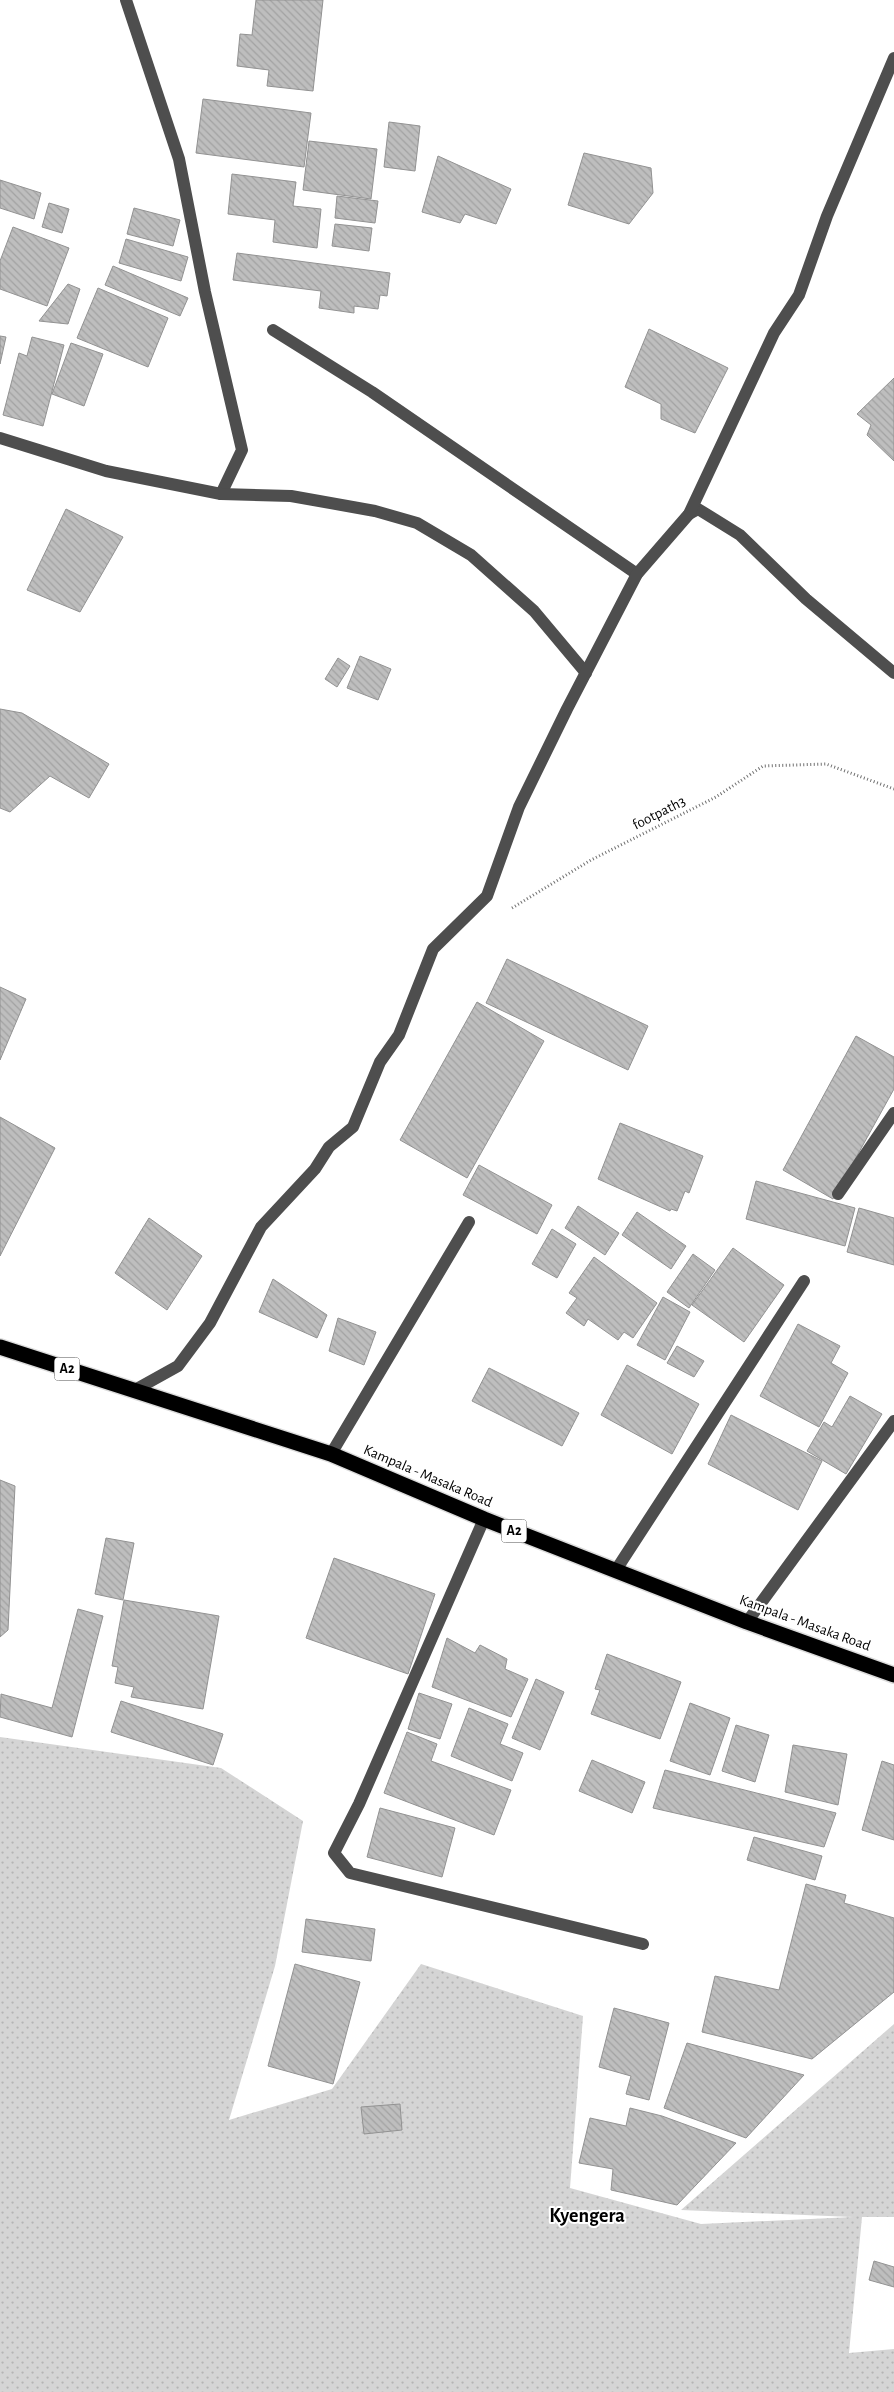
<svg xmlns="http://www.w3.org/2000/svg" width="894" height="2392" font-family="'Alegreya Sans',sans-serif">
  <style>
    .grass { fill: url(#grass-dots) }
    .building { fill: url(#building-back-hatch); stroke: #929292 }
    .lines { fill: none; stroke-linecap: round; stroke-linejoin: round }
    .highway-casing { stroke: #dbdbdb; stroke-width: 18 }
    .path { stroke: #707070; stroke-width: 3; stroke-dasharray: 1 2.5; stroke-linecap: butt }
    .minor { stroke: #4e4e4e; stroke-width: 12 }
    .highway { stroke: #000; stroke-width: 15 }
    .labels { text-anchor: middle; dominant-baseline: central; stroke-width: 4; stroke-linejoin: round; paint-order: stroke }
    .shield { fill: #fff; stroke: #4c4c4c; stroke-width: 1 }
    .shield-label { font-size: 14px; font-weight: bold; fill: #000 }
    .street-label { font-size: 15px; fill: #000; stroke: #fff }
    .district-label { font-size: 20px; font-weight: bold; fill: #000; stroke: #fff }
  </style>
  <defs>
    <pattern id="grass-dots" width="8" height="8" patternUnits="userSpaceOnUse" patternTransform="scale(1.25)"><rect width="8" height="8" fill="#d5d5d5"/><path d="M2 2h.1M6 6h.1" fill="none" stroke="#b5b5b5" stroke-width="1.8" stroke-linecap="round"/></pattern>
    <pattern id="building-back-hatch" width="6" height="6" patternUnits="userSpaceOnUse" patternTransform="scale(1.25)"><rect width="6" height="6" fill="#bebebe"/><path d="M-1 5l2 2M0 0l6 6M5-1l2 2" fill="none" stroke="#a2a2a2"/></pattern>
  </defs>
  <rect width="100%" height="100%" fill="#fff"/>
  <polygon class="grass" points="0,1737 221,1768 303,1821 275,1966 229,2120 332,2089 421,1964 583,2016 570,2188 701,2224 853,2217 681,2210 894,2024 894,2217 862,2217 849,2353 894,2349 894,2392 0,2392"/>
  <g class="building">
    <polygon points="256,0 323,0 313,91 267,86 269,70 237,66 240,34 252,35"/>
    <polygon points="203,99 311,113 304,167 196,153"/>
    <polygon points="389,122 420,126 415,171 384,167"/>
    <polygon points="309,141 377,149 371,199 303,190"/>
    <polygon points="584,153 651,168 653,193 629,224 568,205"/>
    <polygon points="438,156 511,189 496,224 465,214 460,223 422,212"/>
    <polygon points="232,174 296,182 293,206 321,209 317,248 273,242 275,220 228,214"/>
    <polygon points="0,180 41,193 34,219 0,208"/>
    <polygon points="337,196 378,201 375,223 335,218"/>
    <polygon points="49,203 69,209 62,233 42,227"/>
    <polygon points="134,208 180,220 173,246 127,234"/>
    <polygon points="335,224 372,228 369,251 332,246"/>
    <polygon points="13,227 69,248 47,306 0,289 0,261"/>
    <polygon points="126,239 188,257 181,281 119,263"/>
    <polygon points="237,253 390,273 387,296 380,295 378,309 354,306 354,313 319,308 321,291 233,280"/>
    <polygon points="113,266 188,298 180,316 105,285"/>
    <polygon points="68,284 80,289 68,324 39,321"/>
    <polygon points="98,288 168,318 148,367 77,338"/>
    <polygon points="649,329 728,368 695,433 661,419 661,404 625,387"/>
    <polygon points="0,336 6,337 0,364"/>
    <polygon points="32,337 64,345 43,426 3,415 19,353 27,356"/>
    <polygon points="71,343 103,354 84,406 52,394"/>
    <polygon points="894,378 894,461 867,435 871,425 857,414"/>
    <polygon points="66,509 123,537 80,612 27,590"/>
    <polygon points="360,656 391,669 378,700 347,688"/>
    <polygon points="338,658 350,666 337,687 325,679"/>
    <polygon points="0,709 22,713 109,764 89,798 50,776 10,812 0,808"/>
    <polygon points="507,959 648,1026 628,1070 486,1003"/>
    <polygon points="0,987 26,999 0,1060"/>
    <polygon points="477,1002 544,1041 467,1178 400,1140"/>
    <polygon points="856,1036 894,1057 894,1089 833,1199 783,1170"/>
    <polygon points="0,1117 55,1148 0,1256"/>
    <polygon points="620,1123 703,1156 689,1193 685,1191 677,1211 671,1209 670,1211 598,1179"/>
    <polygon points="479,1165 552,1205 537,1234 463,1195"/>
    <polygon points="756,1181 855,1208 845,1246 746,1219"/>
    <polygon points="578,1206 619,1233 605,1255 565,1228"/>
    <polygon points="859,1208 894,1218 894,1265 847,1252"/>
    <polygon points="637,1212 686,1246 671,1269 622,1235"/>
    <polygon points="149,1218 202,1256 167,1310 115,1273"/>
    <polygon points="552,1229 576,1244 557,1278 532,1264"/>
    <polygon points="733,1248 784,1285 744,1342 692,1305"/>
    <polygon points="693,1254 715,1270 689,1308 667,1292"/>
    <polygon points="594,1257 657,1303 633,1338 624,1332 618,1340 588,1319 584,1326 566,1313 577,1298 569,1293"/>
    <polygon points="273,1279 327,1315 317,1338 259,1312"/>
    <polygon points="663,1297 690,1312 665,1360 637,1345"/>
    <polygon points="338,1318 376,1332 364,1365 329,1351"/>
    <polygon points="798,1324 840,1346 831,1363 848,1373 819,1427 760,1396"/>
    <polygon points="677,1346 704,1361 694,1377 667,1363"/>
    <polygon points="627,1365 699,1404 672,1454 601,1415"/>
    <polygon points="489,1368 579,1413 562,1446 472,1401"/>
    <polygon points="850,1396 882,1414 846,1474 807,1451 824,1422 832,1427"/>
    <polygon points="731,1415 822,1461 798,1510 708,1464"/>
    <polygon points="0,1480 15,1486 8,1630 0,1637"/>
    <polygon points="106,1538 134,1543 123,1600 95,1594"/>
    <polygon points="334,1558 435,1594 408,1674 306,1638"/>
    <polygon points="124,1600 219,1616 203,1709 131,1697 134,1687 115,1683 118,1667 112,1666"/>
    <polygon points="78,1609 103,1616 72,1737 0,1717 1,1694 52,1708"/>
    <polygon points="447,1638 475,1653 480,1645 507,1659 505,1669 528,1679 511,1717 432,1687"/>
    <polygon points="607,1654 681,1682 660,1739 591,1714 600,1690 595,1689"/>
    <polygon points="536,1679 564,1692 540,1750 512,1738"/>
    <polygon points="419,1693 452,1704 440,1739 408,1729"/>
    <polygon points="121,1701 223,1734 213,1765 111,1732"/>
    <polygon points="690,1703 730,1718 710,1775 670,1761"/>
    <polygon points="469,1708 508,1724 500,1744 523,1753 512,1781 451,1756"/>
    <polygon points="736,1725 769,1735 755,1782 722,1771"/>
    <polygon points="407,1732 437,1744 431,1761 511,1790 494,1835 384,1793"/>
    <polygon points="793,1745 847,1754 838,1805 785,1792"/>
    <polygon points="592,1760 645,1782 632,1813 579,1791"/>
    <polygon points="882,1761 894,1765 894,1840 862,1830"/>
    <polygon points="665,1770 836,1813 824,1847 653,1808"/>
    <polygon points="380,1808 455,1828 442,1877 367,1857"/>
    <polygon points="754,1837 822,1856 815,1880 747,1860"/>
    <polygon points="806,1884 846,1895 844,1903 894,1918 894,1992 812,2059 702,2032 715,1976 779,1990"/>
    <polygon points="306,1919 375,1929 371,1961 302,1952"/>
    <polygon points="295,1964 360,1982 333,2084 268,2066"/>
    <polygon points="614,2008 669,2023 649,2100 626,2094 631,2076 599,2067"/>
    <polygon points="687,2043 804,2075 746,2138 664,2108"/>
    <polygon points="400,2104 402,2130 364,2134 361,2107"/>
    <polygon points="630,2108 662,2116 736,2143 677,2205 611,2190 613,2169 579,2163 590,2118 626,2126"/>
    <polygon points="874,2261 894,2267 894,2287 869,2280"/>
  </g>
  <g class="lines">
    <g class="highway-casing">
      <polyline id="highway" points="0,1347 331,1454 484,1519 747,1622 894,1675"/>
    </g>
    <polyline class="path" points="512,908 591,860 716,797 763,766 826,764 894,789"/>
    <g class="minor">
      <polyline points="126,0 179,159 205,292 242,450 221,494"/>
      <polyline points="273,330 372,392 637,574"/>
      <polyline points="0,438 106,471 221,494 291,496 375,511 417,523 471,555 534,611 586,673"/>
      <polyline points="689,514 698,509 740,535 806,599 894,673"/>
      <polyline points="838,1194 894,1113"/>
      <polyline points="133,1391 178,1366 210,1323 261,1227 315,1169 329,1147 353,1127 380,1062 399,1035 433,949 487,896 519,807 567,709 637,574 689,514 774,333 799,295 827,216 894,58"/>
      <polyline points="331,1454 469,1222"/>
      <polyline points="484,1519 359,1804 334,1853 350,1873 643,1944"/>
      <polyline points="616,1570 804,1281"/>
      <polyline points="747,1622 894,1421"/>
    </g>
    <use href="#highway" class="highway"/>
  </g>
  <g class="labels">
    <g class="shield">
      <rect x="54.5" y="1357.5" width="25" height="23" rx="4"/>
      <rect x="501.5" y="1519.5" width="25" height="23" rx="4"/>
    </g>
    <g class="shield-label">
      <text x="67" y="1369">A2</text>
      <text x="514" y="1531">A2</text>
    </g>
    <g class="street-label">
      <text transform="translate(659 813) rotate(-27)">footpath3</text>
      <text transform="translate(428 1476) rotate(23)">Kampala - Masaka Road</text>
      <text transform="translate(805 1623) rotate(20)">Kampala - Masaka Road</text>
    </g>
    <g class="district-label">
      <text x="587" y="2216">Kyengera</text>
    </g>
  </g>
</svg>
